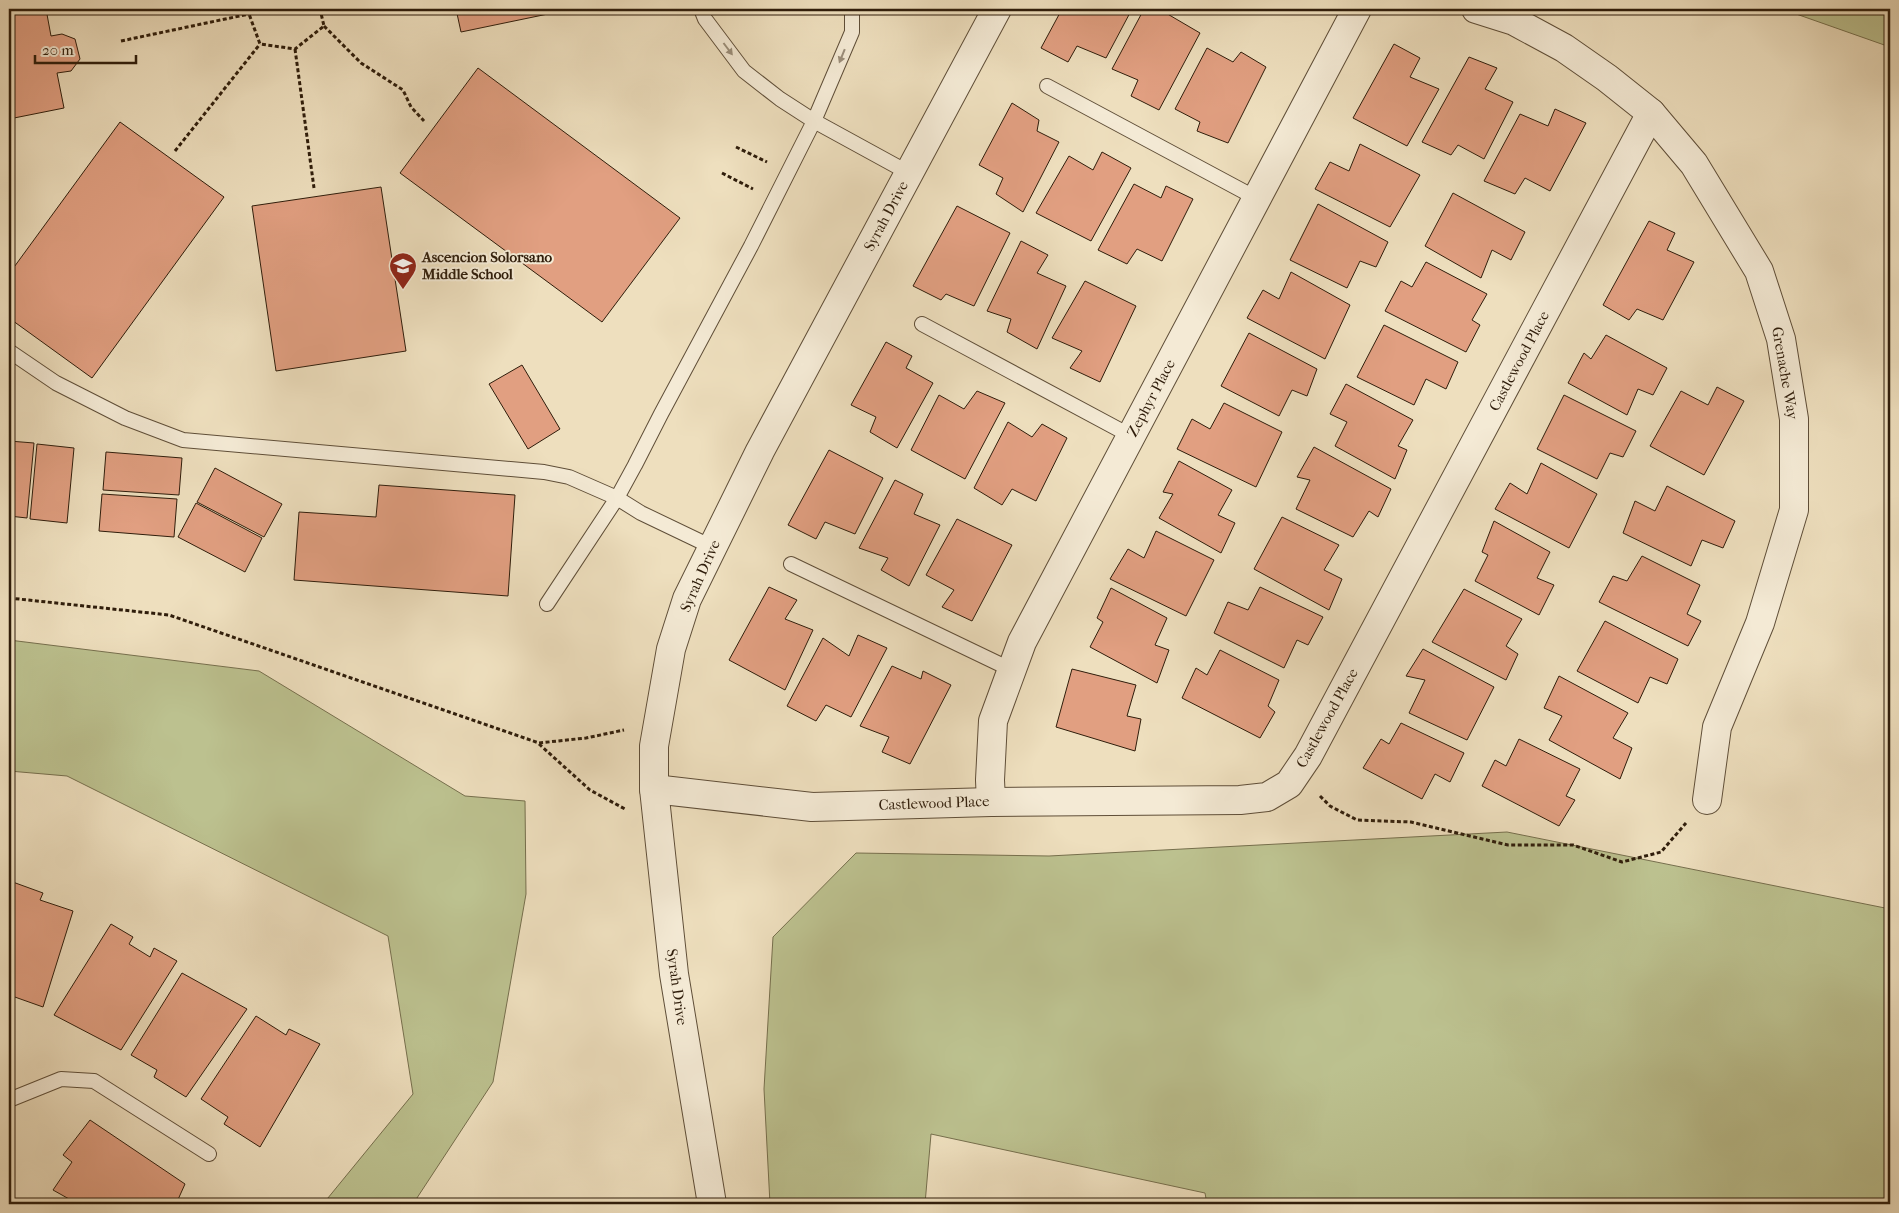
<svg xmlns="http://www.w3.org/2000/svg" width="1899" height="1213" font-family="'IM FELL French Canon',serif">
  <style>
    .green { fill: #bcc18f; stroke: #766f4d }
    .building { fill: #e19f81; stroke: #2f1d0b }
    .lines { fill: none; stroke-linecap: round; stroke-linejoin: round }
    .lane-casing { stroke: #5f4e38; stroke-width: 16 }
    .street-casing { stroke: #5f4e38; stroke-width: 30 }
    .path { stroke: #2f1d0b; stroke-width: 3; stroke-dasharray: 4 2.5; stroke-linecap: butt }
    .lane { stroke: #f4ead5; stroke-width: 14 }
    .street { stroke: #f4ead5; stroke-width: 28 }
    .oneway { fill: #9b8e7a }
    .labels { text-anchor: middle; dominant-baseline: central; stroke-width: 4; stroke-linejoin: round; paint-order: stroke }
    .street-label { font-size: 15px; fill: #2f1d0b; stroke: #f4ead5 }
    .poi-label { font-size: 15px; font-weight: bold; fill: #2f1d0b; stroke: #f4ead5; text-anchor: start }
  </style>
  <rect width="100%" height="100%" fill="#eedfbe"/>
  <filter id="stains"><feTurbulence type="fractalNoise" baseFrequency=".004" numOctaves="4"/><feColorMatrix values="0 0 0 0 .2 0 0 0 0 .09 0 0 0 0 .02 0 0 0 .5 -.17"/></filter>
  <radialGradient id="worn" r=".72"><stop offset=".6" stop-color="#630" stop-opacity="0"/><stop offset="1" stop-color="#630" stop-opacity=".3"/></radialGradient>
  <g class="green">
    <polygon points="1782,9 1890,9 1890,47"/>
    <polygon points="9,640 259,671 465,796 525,801 526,894 493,1082 413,1204 323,1204 413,1094 388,936 67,776 9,771"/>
    <polygon points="1507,832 1890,909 1890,1204 1207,1204 1205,1193 931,1134 925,1204 770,1204 764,1089 773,937 856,853 1049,856"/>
  </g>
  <g class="building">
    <polygon points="9,9 46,9 51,36 62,34 75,39 80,59 71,71 57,73 64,108 9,119"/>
    <polygon points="456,9 572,9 461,32"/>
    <polygon points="1062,9 1132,9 1106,58 1077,46 1068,62 1041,48"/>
    <polygon points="1144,9 1159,9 1200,33 1159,110 1131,96 1138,80 1112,69"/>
    <polygon points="1394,44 1420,58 1410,77 1439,89 1407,146 1353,118"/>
    <polygon points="1207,48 1233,62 1241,52 1266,67 1228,143 1197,131 1200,122 1175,109"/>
    <polygon points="1469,57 1497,68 1485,89 1513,102 1484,159 1458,145 1451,155 1422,142"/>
    <polygon points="478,68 680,218 602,322 400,173"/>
    <polygon points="1012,103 1039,120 1037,131 1059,142 1023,212 996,194 1003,178 979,165"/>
    <polygon points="1555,109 1586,123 1550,191 1525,178 1515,194 1484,181 1520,114 1548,126"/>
    <polygon points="120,122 224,197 92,378 9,318 9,274"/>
    <polygon points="1360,144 1420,175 1390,227 1315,189 1330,162 1349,171"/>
    <polygon points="1102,152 1131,168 1091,241 1036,213 1069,156 1093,170"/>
    <polygon points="1134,184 1161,198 1166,186 1193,199 1162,261 1137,249 1127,264 1098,250"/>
    <polygon points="381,187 406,351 276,371 252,206"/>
    <polygon points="1453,193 1525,232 1511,260 1492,250 1481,278 1425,246"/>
    <polygon points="1318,204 1388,242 1376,267 1360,261 1347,288 1290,260"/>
    <polygon points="957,206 1010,233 974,306 946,294 941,300 913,286"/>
    <polygon points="1649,221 1675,233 1667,250 1694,262 1663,320 1637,309 1629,320 1603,305"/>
    <polygon points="1021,241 1048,255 1037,273 1066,286 1037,349 1007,332 1011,319 987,311"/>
    <polygon points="1426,262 1487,294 1472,320 1480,325 1466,352 1385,311 1401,281 1412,287"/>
    <polygon points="1291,272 1350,305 1325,359 1247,318 1263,290 1279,299"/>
    <polygon points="1085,281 1136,306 1100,382 1070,368 1082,351 1052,338"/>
    <polygon points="1384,325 1458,362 1446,389 1426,379 1414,405 1357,377"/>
    <polygon points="1249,333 1317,369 1307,396 1292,390 1279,416 1221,386"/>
    <polygon points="1606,335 1667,368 1653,395 1638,389 1627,415 1568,383 1584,353 1591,359"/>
    <polygon points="886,342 912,356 906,368 933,383 897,448 870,432 876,417 851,405"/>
    <polygon points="522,365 560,429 528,449 489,384"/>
    <polygon points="1346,384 1413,420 1398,446 1407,450 1395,479 1335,446 1347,422 1330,414"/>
    <polygon points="1717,387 1744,401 1704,475 1650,446 1681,391 1708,405"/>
    <polygon points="977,391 1005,403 965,479 911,450 939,395 964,409"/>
    <polygon points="1564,395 1636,431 1623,457 1610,453 1597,479 1537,449"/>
    <polygon points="1224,403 1282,432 1256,487 1177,449 1192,419 1210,429"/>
    <polygon points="1008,422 1032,437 1042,424 1067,438 1036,501 1012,489 1002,505 974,488"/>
    <polygon points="9,441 34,443 27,518 9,516"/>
    <polygon points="37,444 74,448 67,523 30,519"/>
    <polygon points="1314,447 1391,489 1378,517 1369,511 1353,537 1296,509 1310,480 1297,477"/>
    <polygon points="829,450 883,478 855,534 825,522 816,539 788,525"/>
    <polygon points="106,452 182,458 179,495 103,490"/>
    <polygon points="1179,461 1232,490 1218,515 1235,523 1221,553 1159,518 1173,494 1163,492"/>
    <polygon points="1541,463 1597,494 1569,548 1495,509 1510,483 1527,494"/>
    <polygon points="215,468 282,504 264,537 197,502"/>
    <polygon points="895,480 923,494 914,514 940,525 909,586 881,570 888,558 859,548"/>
    <polygon points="379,485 515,495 508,596 294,580 299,512 376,517"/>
    <polygon points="1667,486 1735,521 1723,548 1702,540 1691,566 1623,533 1635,501 1655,511"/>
    <polygon points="102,494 177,499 174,537 99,531"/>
    <polygon points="196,503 262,538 245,572 178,537"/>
    <polygon points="1282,517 1339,545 1324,570 1342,579 1329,610 1254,569"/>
    <polygon points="957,519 1012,545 972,621 942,607 954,590 926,575"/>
    <polygon points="1494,521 1550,552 1537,578 1554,585 1539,615 1475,581 1488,555 1482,552"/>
    <polygon points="1156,531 1214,560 1186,616 1110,579 1128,549 1144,558"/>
    <polygon points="1642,556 1700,585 1687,614 1701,621 1688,646 1599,602 1613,576 1627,581"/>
    <polygon points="769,587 797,600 785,619 813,630 785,690 729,660"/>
    <polygon points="1260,587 1323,617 1308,645 1297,640 1284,668 1214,633 1228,602 1248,610"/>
    <polygon points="1111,588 1167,618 1155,645 1169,650 1157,683 1090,647 1103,622 1097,618"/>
    <polygon points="1464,589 1522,619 1506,646 1518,654 1506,680 1432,642"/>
    <polygon points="1605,621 1678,659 1667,684 1650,677 1638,703 1577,671"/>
    <polygon points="858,635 887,648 851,717 826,705 816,721 787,706 823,638 849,656"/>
    <polygon points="1423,649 1494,687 1467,740 1409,713 1425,680 1406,676"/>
    <polygon points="1220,650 1279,680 1268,706 1275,712 1260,738 1182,698 1196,668 1207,675"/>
    <polygon points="892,666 921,679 923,671 951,685 910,764 882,752 889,737 860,726"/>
    <polygon points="1072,669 1136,685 1127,716 1141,719 1135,751 1056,727"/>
    <polygon points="1559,676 1628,713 1613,738 1632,748 1620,779 1549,740 1562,716 1544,708"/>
    <polygon points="1401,723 1464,753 1450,782 1435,774 1422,799 1363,768 1381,739 1389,744"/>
    <polygon points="1519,739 1580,769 1566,796 1575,800 1559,826 1482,786 1495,760 1506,766"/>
    <polygon points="10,881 43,893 40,900 73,911 43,1007 12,996 9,1005 9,886"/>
    <polygon points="111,924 133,937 129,944 150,957 154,948 177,961 121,1050 54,1015"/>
    <polygon points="182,973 247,1009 186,1097 154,1077 157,1070 131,1055"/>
    <polygon points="256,1016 286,1035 289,1029 320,1044 260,1147 224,1124 228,1117 201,1099"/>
    <polygon points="90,1120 185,1184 176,1204 78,1204 53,1190 72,1162 63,1155"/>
  </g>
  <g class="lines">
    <g class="lane-casing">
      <g id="lane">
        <polyline points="852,9 852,32 814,121 909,173"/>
        <polyline points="1047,86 1256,198"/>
        <polyline points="922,324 1131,436"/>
        <polyline points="9,351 56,383 125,418 183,440 544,472 569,477 617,498 641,513 712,547"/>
        <polyline points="791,564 1012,670"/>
        <polyline points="547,604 617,498 635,465 661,414 751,246 814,121 780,99 744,71 705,19 701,9"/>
        <polyline points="9,1100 61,1079 94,1081 209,1154"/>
      </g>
    </g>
    <g class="street-casing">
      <g id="street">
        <polyline points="1476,9 1514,21 1564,48 1607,78 1651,113 1694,164 1759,271 1781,339 1794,419 1794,510 1760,623 1717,727 1707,800"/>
        <polyline points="654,789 812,807 991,802 1240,800 1267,797 1289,784 1308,756 1651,113"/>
        <polyline points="991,802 990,780 993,721 1022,642 1357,9"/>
        <polyline points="712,1204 674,974 654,789 654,746 671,649 687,599 760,451 997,9"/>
      </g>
    </g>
    <g class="path">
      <polyline points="250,9 249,14 260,44 295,49 324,26 320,9"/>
      <polyline points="324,26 361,63 403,90 411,107 424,121"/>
      <polyline points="121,41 249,14"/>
      <polyline points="295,49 314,188"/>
      <polyline points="736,147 767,162"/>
      <polyline points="175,151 260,44"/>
      <polyline points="722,173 753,189"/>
      <polyline points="9,598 169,615 539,743 586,738 624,730"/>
      <polyline points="539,744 590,790 625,809"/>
      <polyline points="1320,796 1330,806 1357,820 1411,822 1508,845 1573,845 1622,862 1661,852 1686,823"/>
    </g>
    <use href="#lane" class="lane"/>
    <use href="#street" class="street"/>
  </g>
  <defs><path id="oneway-solid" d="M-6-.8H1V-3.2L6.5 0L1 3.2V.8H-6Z" transform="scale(1.25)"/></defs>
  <g class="oneway">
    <use href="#oneway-solid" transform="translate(728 49) rotate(53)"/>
    <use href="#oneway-solid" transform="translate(842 56) rotate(112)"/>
  </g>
  <defs>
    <g id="school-pin" transform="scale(1.4375)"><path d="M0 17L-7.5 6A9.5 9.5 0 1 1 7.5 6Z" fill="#8f2418" stroke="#f4ead5"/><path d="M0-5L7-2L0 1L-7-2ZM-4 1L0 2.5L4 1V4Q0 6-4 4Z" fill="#fff"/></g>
  </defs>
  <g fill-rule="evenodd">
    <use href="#school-pin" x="403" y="266"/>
  </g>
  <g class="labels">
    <g class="street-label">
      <text transform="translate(886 216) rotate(-62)">Syrah Drive</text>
      <text transform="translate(1519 361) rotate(-62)">Castlewood Place</text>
      <text transform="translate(1785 373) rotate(80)">Grenache Way</text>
      <text transform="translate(1151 398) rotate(-62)">Zephyr Place</text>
      <text transform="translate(700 576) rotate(-66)">Syrah Drive</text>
      <text transform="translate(1327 718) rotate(-61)">Castlewood Place</text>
      <text transform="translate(934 803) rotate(-2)">Castlewood Place</text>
      <text transform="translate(677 987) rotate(82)">Syrah Drive</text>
    </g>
    <g class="poi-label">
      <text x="422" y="257">Ascencion Solorsano<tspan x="422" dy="17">Middle School</tspan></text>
    </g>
  </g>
  <rect width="1899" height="1213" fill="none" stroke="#eedfbe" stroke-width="30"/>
  <rect x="10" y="10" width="1879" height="1193" fill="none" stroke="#2f1d0b" stroke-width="2.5"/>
  <rect x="15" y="15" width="1869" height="1183" fill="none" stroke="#2f1d0b"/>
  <path d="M35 55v8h101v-8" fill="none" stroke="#2f1d0b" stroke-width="2.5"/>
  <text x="42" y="55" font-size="15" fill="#2f1d0b" stroke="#f4ead5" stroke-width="4" paint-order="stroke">20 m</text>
  <rect width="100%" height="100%" filter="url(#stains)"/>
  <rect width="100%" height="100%" fill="url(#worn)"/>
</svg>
